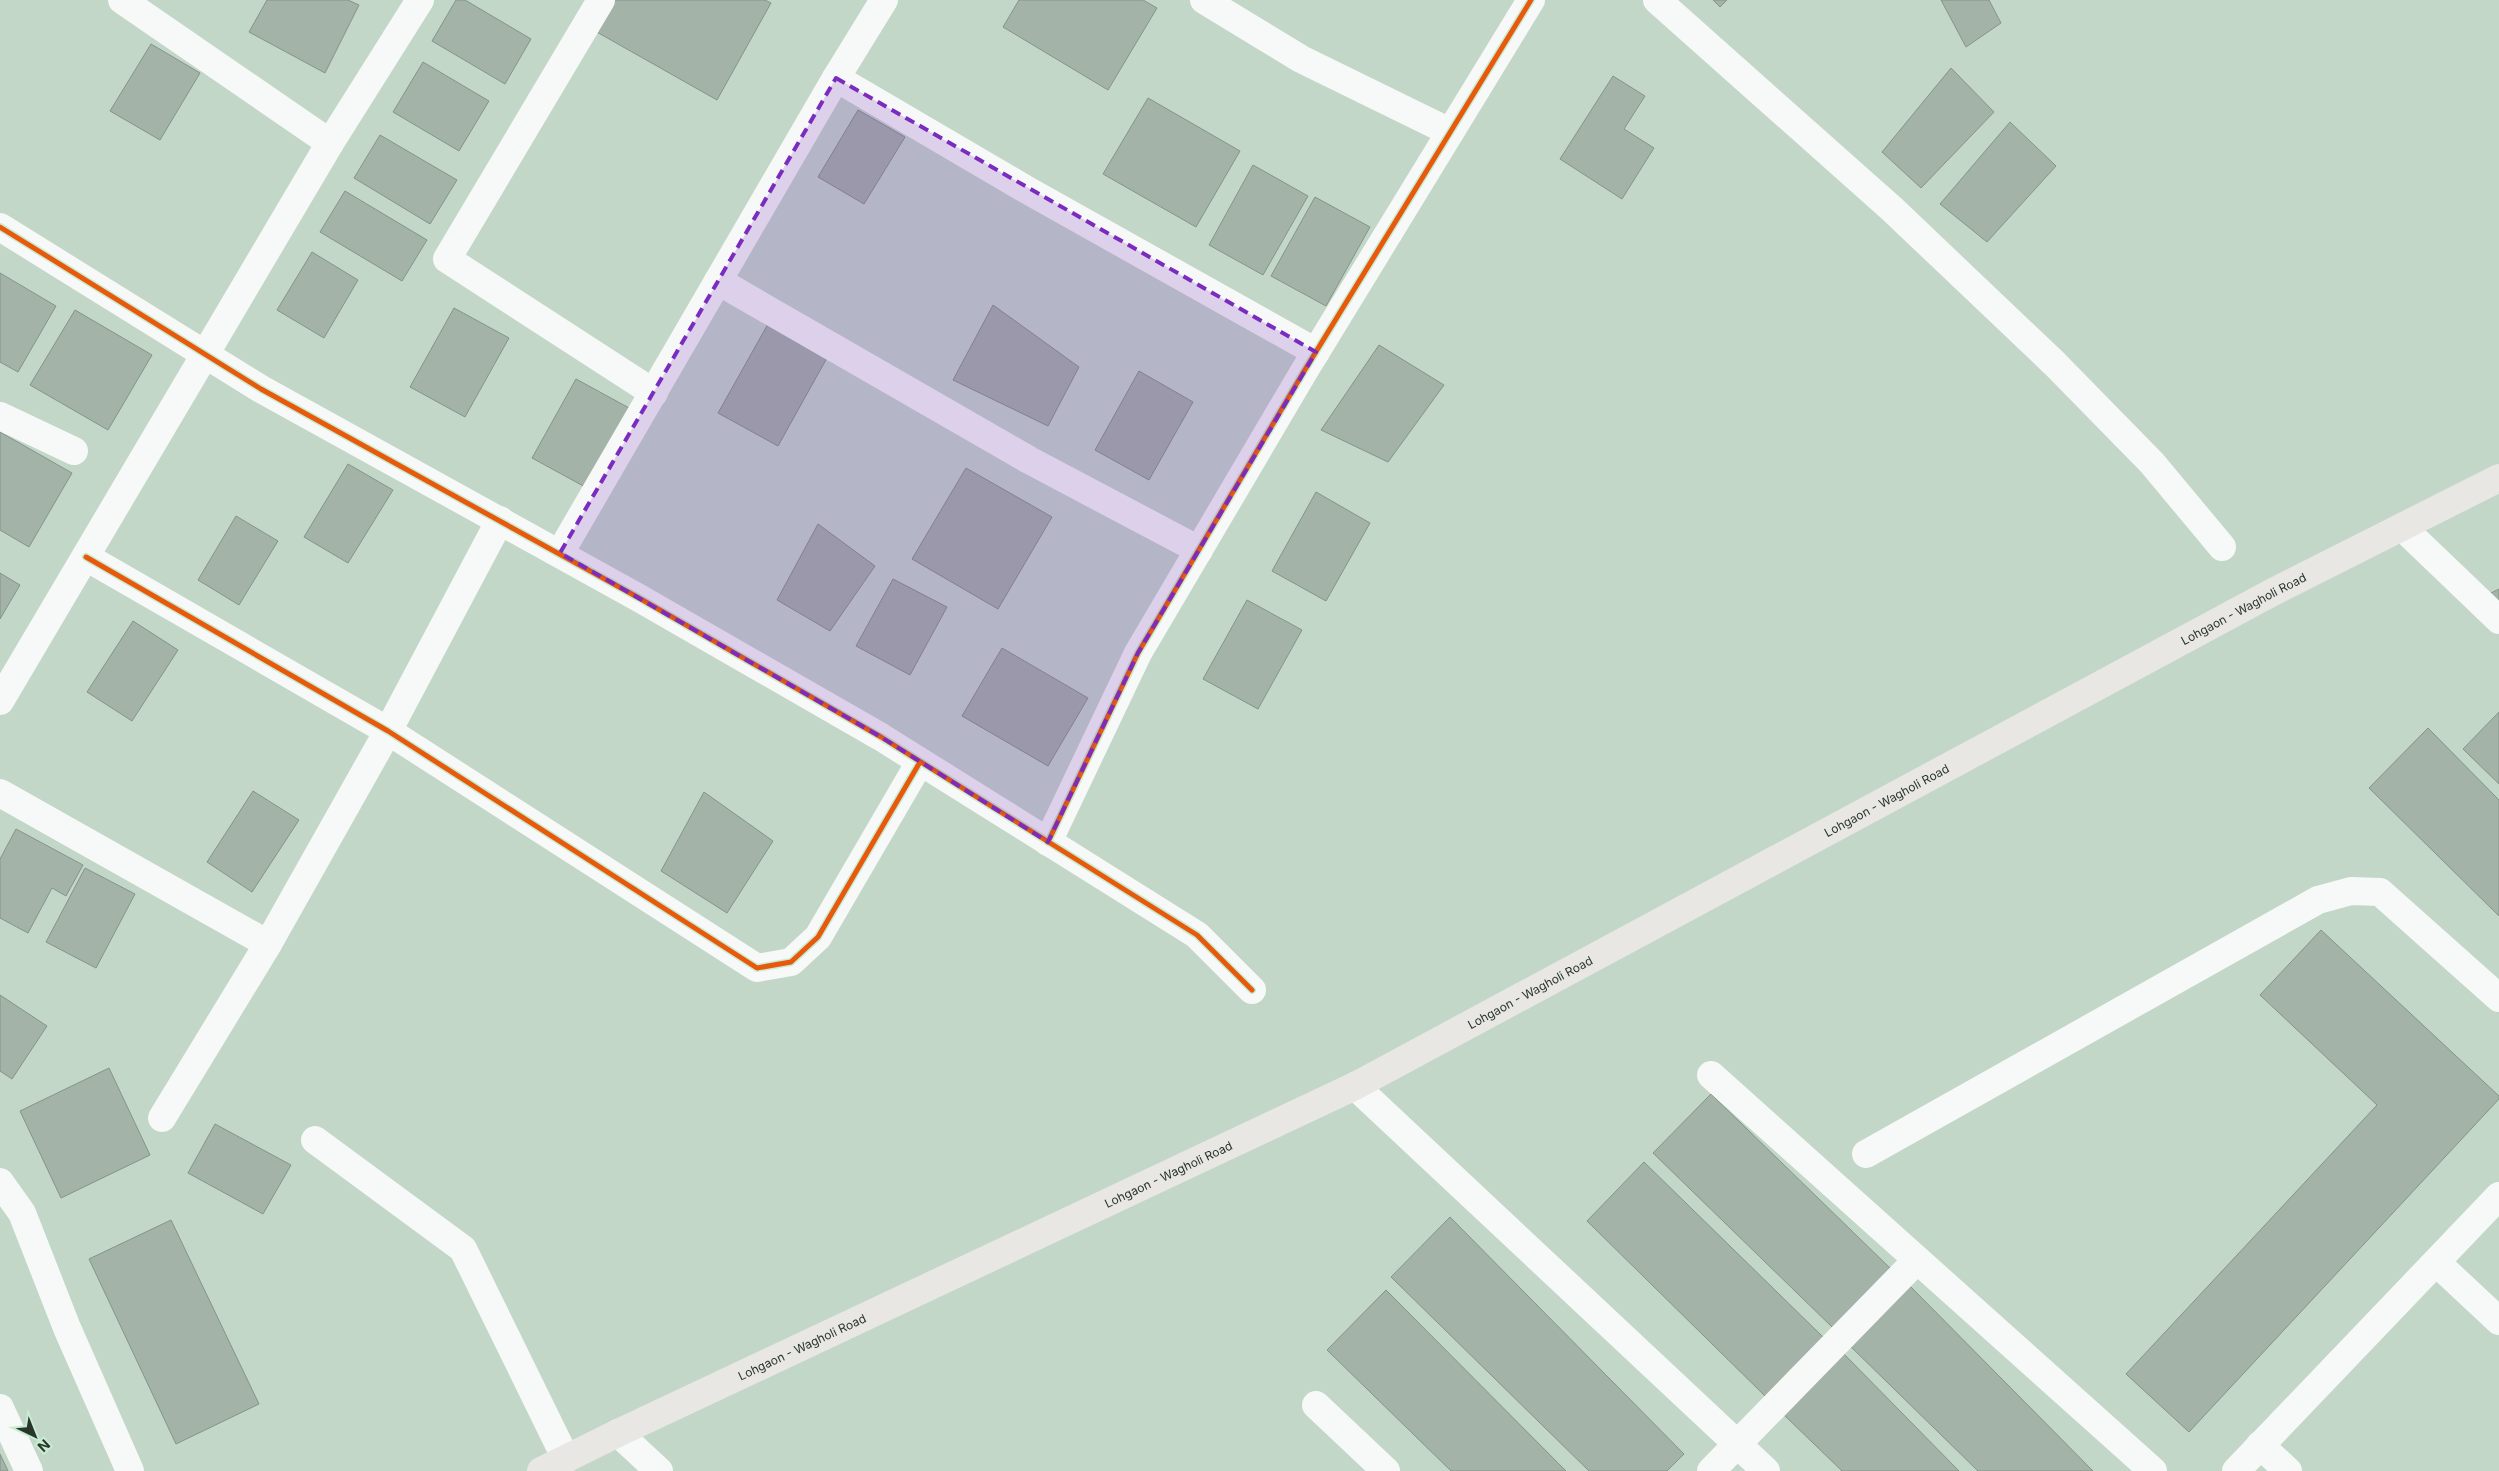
<svg xmlns="http://www.w3.org/2000/svg" width="2499" height="1471" font-family="Inter,sans-serif">
  <style>
    .building { fill: #a3b3a8; stroke: #849489 }
    .lines { fill: none; stroke-linecap: round; stroke-linejoin: round }
    .minor { stroke: #f6f9f7; stroke-width: 28 }
    .major { stroke: #e9e7e3; stroke-width: 28 }
    .cycleway-casing { stroke: #c7ecd2; stroke-width: 8 }
    .cycleway { stroke: #e8590c; stroke-width: 5 }
    .marked { fill: #7b2cbf; fill-opacity: 0.2; stroke: #7b2cbf; stroke-width: 4; stroke-dasharray: 10 6; stroke-linejoin: round }
    .labels { text-anchor: middle; dominant-baseline: central; stroke-width: 4; stroke-linejoin: round; paint-order: stroke }
    .street-label { font-size: 12px; fill: #28362c; stroke: #c7ecd2 }
  </style>
  <rect width="100%" height="100%" fill="#c2d7c8"/>
  <g class="building">
    <polygon points="267,0 348,0 359,5 325,73 249,32"/>
    <polygon points="456,0 465,0 531,39 505,84 432,41"/>
    <polygon points="613,0 765,0 771,3 717,100 595,31"/>
    <polygon points="1019,0 1143,0 1157,8 1108,90 1003,27"/>
    <polygon points="1713,0 1727,0 1720,7"/>
    <polygon points="1941,0 1989,0 2001,23 1966,47"/>
    <polygon points="151,44 200,73 160,140 110,111"/>
    <polygon points="423,62 489,101 459,151 393,112"/>
    <polygon points="1951,68 1994,112 1921,188 1882,152"/>
    <polygon points="1613,76 1645,96 1624,129 1654,148 1622,199 1560,159"/>
    <polygon points="1148,98 1240,151 1196,227 1103,174"/>
    <polygon points="858,110 905,137 864,204 818,177"/>
    <polygon points="2010,122 2056,166 1987,242 1940,204"/>
    <polygon points="380,135 457,180 430,224 354,178"/>
    <polygon points="1253,165 1308,196 1263,275 1209,245"/>
    <polygon points="345,191 427,240 402,281 320,232"/>
    <polygon points="1315,197 1370,227 1326,306 1271,276"/>
    <polygon points="312,252 358,280 324,338 277,310"/>
    <polygon points="0,273 56,306 18,372 0,362"/>
    <polygon points="993,305 1079,367 1048,426 953,380"/>
    <polygon points="454,308 509,338 465,417 410,387"/>
    <polygon points="75,310 152,355 108,430 30,385"/>
    <polygon points="768,324 828,356 778,446 718,413"/>
    <polygon points="1379,345 1444,385 1388,462 1321,430"/>
    <polygon points="1139,371 1193,402 1149,480 1095,450"/>
    <polygon points="576,379 631,409 587,488 532,458"/>
    <polygon points="0,432 72,473 29,547 0,530"/>
    <polygon points="348,464 393,490 348,563 304,537"/>
    <polygon points="966,468 1052,517 998,609 912,559"/>
    <polygon points="1316,492 1370,523 1326,601 1272,571"/>
    <polygon points="236,516 278,541 239,605 198,580"/>
    <polygon points="818,524 875,566 830,631 777,600"/>
    <polygon points="0,573 20,585 0,619"/>
    <polygon points="893,579 947,607 910,675 856,646"/>
    <polygon points="2499,589 2499,607 2487,595"/>
    <polygon points="1247,600 1302,630 1258,709 1203,679"/>
    <polygon points="133,621 178,650 132,721 87,692"/>
    <polygon points="1002,648 1088,698 1048,766 962,716"/>
    <polygon points="2499,712 2499,784 2463,749"/>
    <polygon points="2428,728 2499,800 2499,916 2369,788"/>
    <polygon points="253,791 299,820 252,892 207,862"/>
    <polygon points="704,792 773,841 727,913 661,871"/>
    <polygon points="16,829 83,865 66,896 52,888 28,933 0,918 0,859"/>
    <polygon points="85,868 135,894 96,968 46,942"/>
    <polygon points="2321,930 2499,1096 2499,1099 2189,1432 2126,1374 2377,1105 2260,995"/>
    <polygon points="0,995 47,1026 12,1079 0,1071"/>
    <polygon points="109,1068 150,1155 61,1198 20,1111"/>
    <polygon points="1711,1094 1891,1269 1833,1328 1653,1153"/>
    <polygon points="215,1124 291,1165 263,1214 188,1173"/>
    <polygon points="1644,1162 1823,1337 1766,1397 1587,1221"/>
    <polygon points="1450,1217 1684,1454 1667,1471 1589,1471 1391,1277"/>
    <polygon points="171,1220 259,1404 176,1444 89,1259"/>
    <polygon points="1906,1282 2093,1471 1978,1471 1846,1342"/>
    <polygon points="1386,1290 1566,1471 1451,1471 1327,1350"/>
    <polygon points="1843,1353 1959,1471 1842,1471 1782,1413"/>
    <polygon points="0,1454 8,1471 0,1471"/>
  </g>
  <g class="lines">
    <g class="minor">
      <polyline points="122,0 330,143"/>
      <polyline points="601,0 447,259 654,393"/>
      <polyline points="1204,0 1301,59 1450,132"/>
      <polyline points="1657,0 1892,209 2055,364 2152,463 2222,547"/>
      <polyline points="836,78 1027,190 1316,352"/>
      <polyline points="0,227 261,389 639,598 881,737 1197,935 1252,990"/>
      <polyline points="718,281 1029,460 1199,550"/>
      <polyline points="0,416 74,451"/>
      <polyline points="2402,527 2499,620"/>
      <polyline points="560,553 836,78 884,0"/>
      <polyline points="86,557 388,731 757,968 791,962 818,937 920,762"/>
      <polyline points="0,701 330,143 420,0"/>
      <polyline points="0,793 268,944"/>
      <polyline points="1048,842 1138,653 1303,373 1531,0"/>
      <polyline points="1711,1075 2153,1471"/>
      <polyline points="1355,1086 1766,1471"/>
      <polyline points="162,1118 268,944 388,731 500,520"/>
      <polyline points="315,1140 463,1249 566,1459"/>
      <polyline points="1866,1154 2318,900 2351,891 2380,892 2499,998"/>
      <polyline points="0,1182 22,1213 67,1328 130,1471"/>
      <polyline points="2437,1263 2499,1321"/>
      <polyline points="1316,1405 1386,1471"/>
      <polyline points="0,1408 29,1471"/>
      <polyline points="618,1433 659,1471"/>
      <polyline points="2260,1445 2288,1471"/>
      <polyline points="1711,1471 1917,1260"/>
      <polyline points="2236,1471 2499,1196"/>
    </g>
    <path class="major" id="s1" d="M541,1471L618,1433L1355,1086L2271,593L2499,478"/>
    <g class="cycleway-casing">
      <g id="cycleway">
        <polyline points="0,227 261,389 639,598 881,737 1197,935 1252,990"/>
        <polyline points="86,557 388,731 757,968 791,962 818,937 920,762"/>
        <polyline points="1048,842 1138,653 1303,373 1531,0"/>
      </g>
    </g>
    <use href="#cycleway" class="cycleway"/>
  </g>
  <path class="marked" d="M836,78L1316,352L1138,653L1048,842L881,737L560,553Z"/>
  <g class="labels">
    <g class="street-label">
      <text stroke="none"><textPath href="#s1" startOffset="1909">Lohgaon - Wagholi Road</textPath></text>
      <text stroke="none"><textPath href="#s1" startOffset="1504">Lohgaon - Wagholi Road</textPath></text>
      <text stroke="none"><textPath href="#s1" startOffset="1099">Lohgaon - Wagholi Road</textPath></text>
      <text stroke="none"><textPath href="#s1" startOffset="694">Lohgaon - Wagholi Road</textPath></text>
      <text stroke="none"><textPath href="#s1" startOffset="289">Lohgaon - Wagholi Road</textPath></text>
    </g>
  </g>
  <g transform="translate(35 1436) rotate(137)" stroke="#c7ecd2" stroke-width="4" paint-order="stroke">
  <path d="M0-4L9 19L0 12L-9 19Z" fill="#28362c"/>
  <text y="-8" font-size="14" font-weight="bold" text-anchor="middle" fill="#28362c">N</text>
  </g>
</svg>
